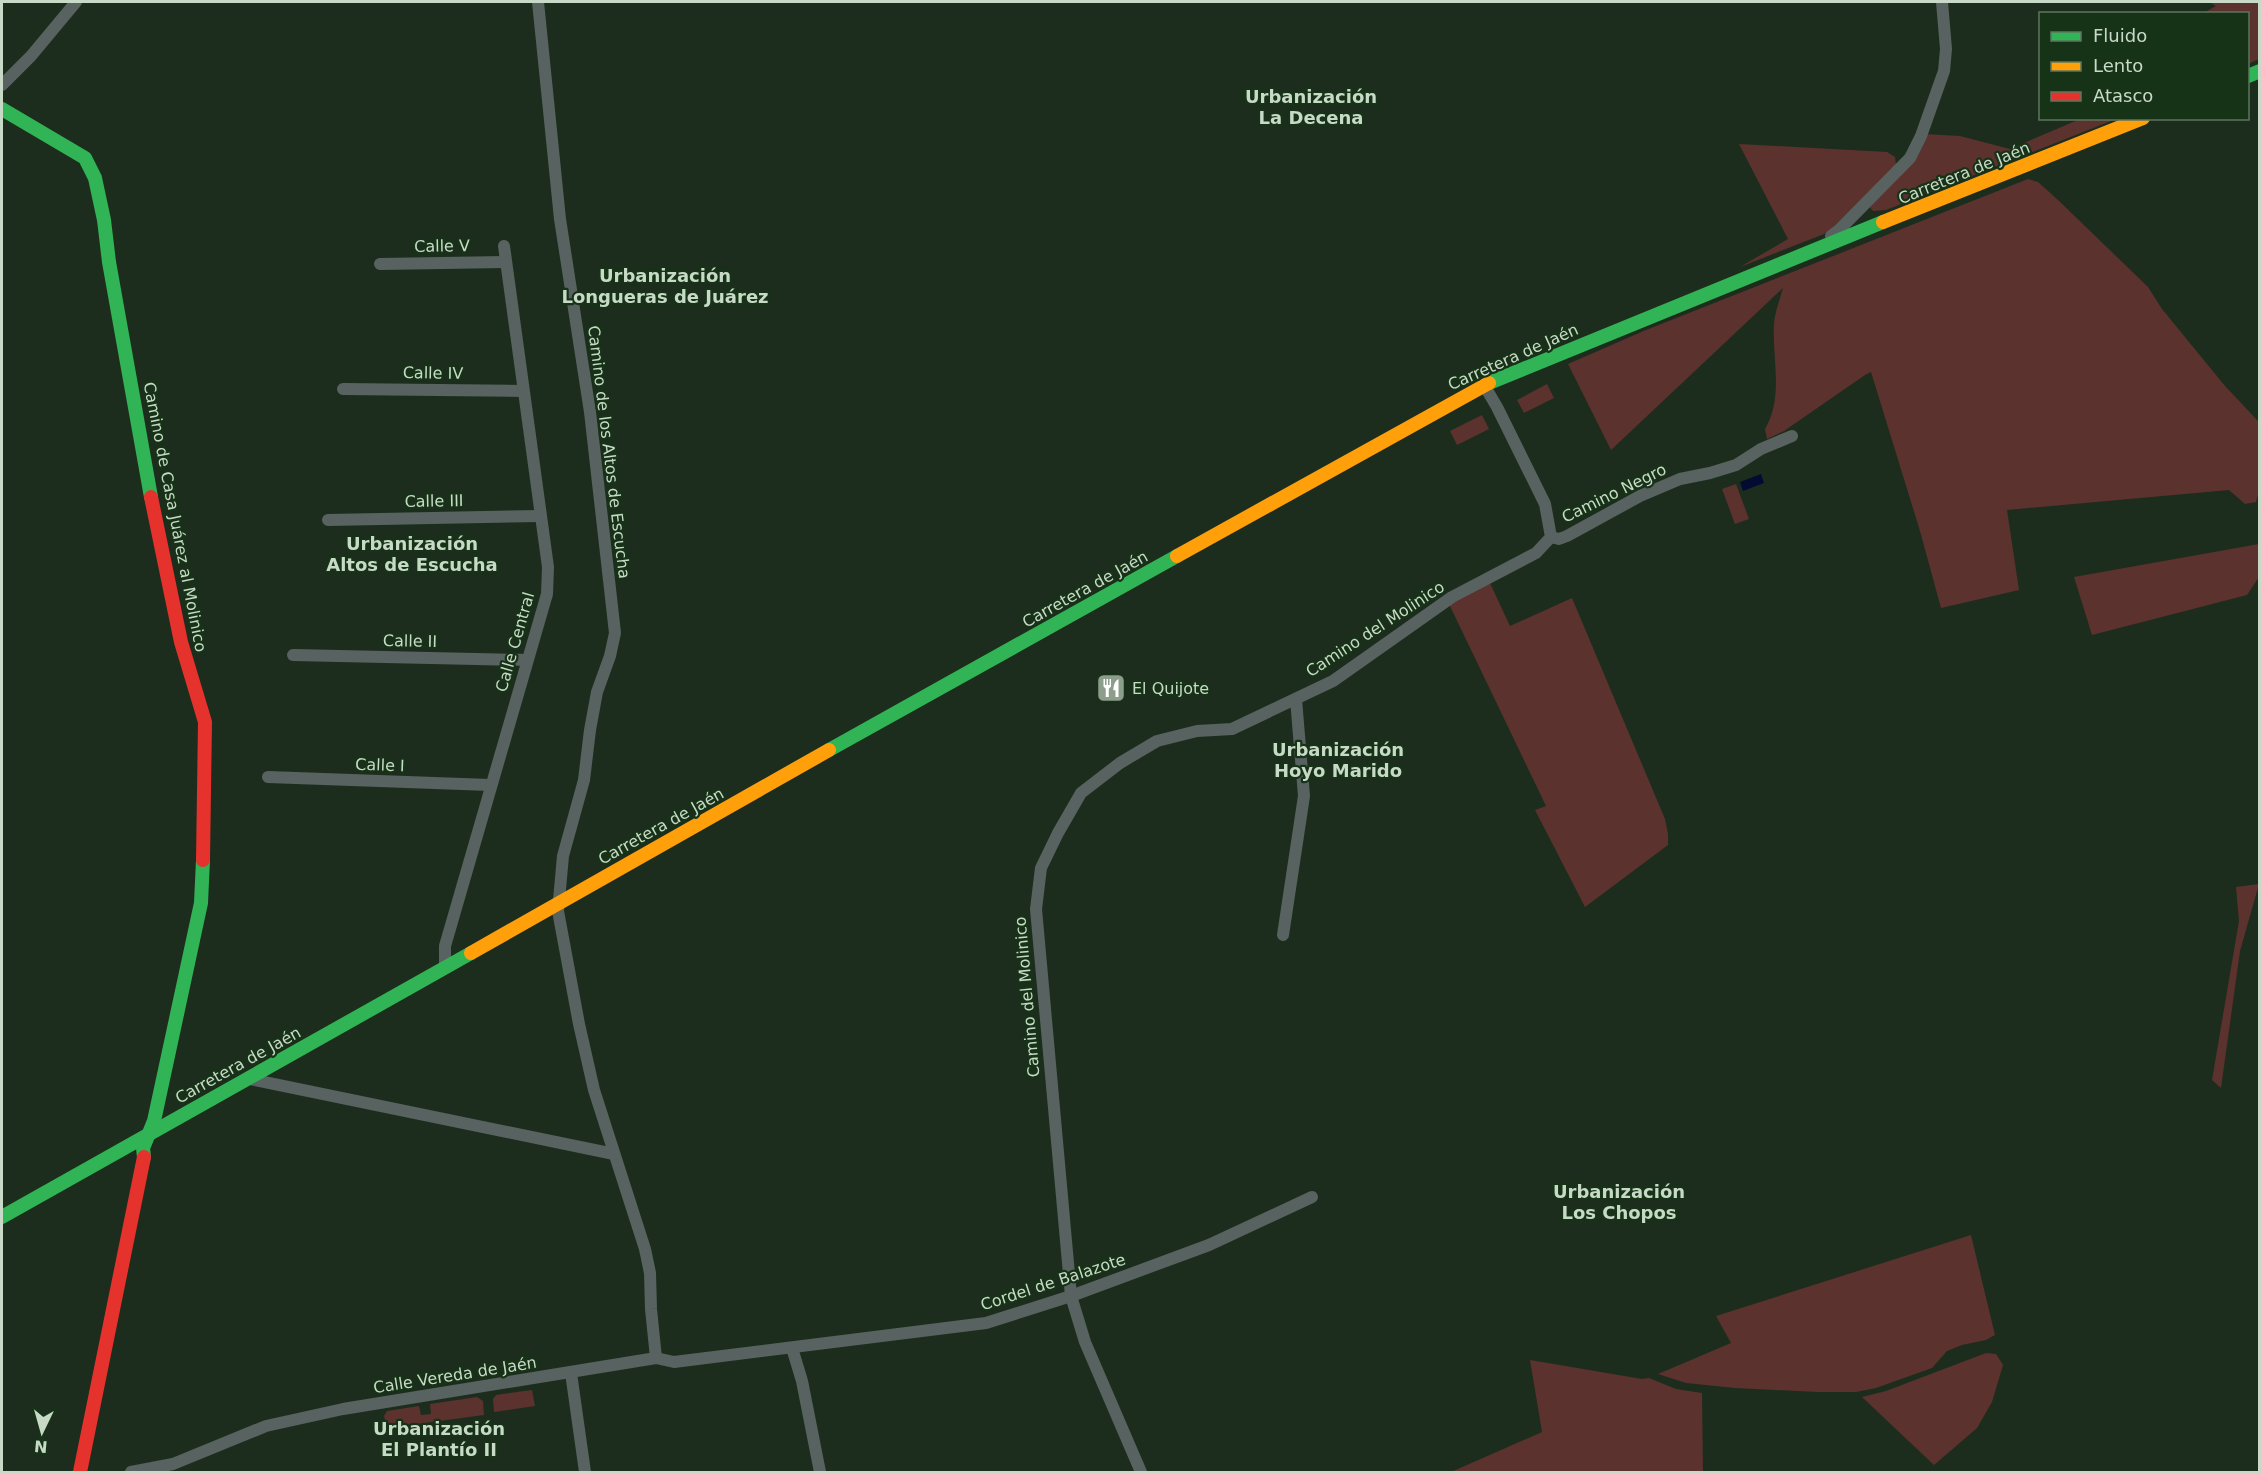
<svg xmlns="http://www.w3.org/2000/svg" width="2261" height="1474" font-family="'DejaVu Sans',sans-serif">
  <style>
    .green { fill: #5b322d }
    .water { fill: #040b33 }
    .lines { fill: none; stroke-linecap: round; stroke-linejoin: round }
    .street { stroke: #586260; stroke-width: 12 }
    .fast { stroke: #30b455; stroke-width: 14 }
    .slow { stroke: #ff9f0a; stroke-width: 14 }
    .jam { stroke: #e5322d; stroke-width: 14 }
    .labels { text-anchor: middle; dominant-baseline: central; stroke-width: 4.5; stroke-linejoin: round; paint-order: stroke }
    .street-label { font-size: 16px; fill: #c8d9c8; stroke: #173317 }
    .poi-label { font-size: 16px; fill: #c8d9c8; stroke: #173317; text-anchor: start }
    .neighbourhood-label { font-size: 18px; font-weight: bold; fill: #c8d9c8; stroke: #173317 }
  </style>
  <rect width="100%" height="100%" fill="#1d2d1d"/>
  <g class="green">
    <polygon points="2209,2 2259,2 2259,59 2248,64 2248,14 2202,14 2216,6"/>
    <polygon points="2080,119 2116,119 1886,210 1873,211 1869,206 1925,134 1960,136 2010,149"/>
    <polygon points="1739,144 1887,152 1895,157 1896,165 1829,232 1740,267 1788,239"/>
    <path d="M2028,179L2038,182L2058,200L2148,287L2162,309L2225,386L2259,422V491L2256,502L2245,504L2229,490L2007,510L2019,590L1941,608L1920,531L1871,372L1865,375L1784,431L1767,439L1765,429C1784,397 1772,359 1774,324C1775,311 1780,299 1783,288L1611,450L1568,364L1646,330Z"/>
    <polygon points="1547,384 1554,398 1524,413 1517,400"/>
    <polygon points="1482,415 1489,429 1457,445 1450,431"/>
    <polygon points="1736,484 1749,519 1735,524 1722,489"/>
    <polygon points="2259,544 2259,577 2247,595 2092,635 2074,577"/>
    <polygon points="1489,581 1510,626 1572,598 1665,819 1668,834 1668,845 1585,907 1535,810 1546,806 1449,604"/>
    <polygon points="2259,884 2240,951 2221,1088 2212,1080 2239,921 2236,887"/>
    <polygon points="1971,1235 1995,1335 1986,1340 1962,1345 1947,1351 1932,1368 1876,1388 1856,1392 1818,1392 1735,1388 1686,1383 1658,1374 1731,1343 1716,1316"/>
    <polygon points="1986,1353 1996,1354 2003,1365 1992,1402 1977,1428 1934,1465 1862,1397 1886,1391"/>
    <polygon points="1530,1360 1642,1379 1649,1378 1676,1389 1702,1393 1703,1472 1451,1472 1542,1432"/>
    <polygon points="532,1390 535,1406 494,1412 493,1399 496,1395"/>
    <polygon points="477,1397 483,1401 484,1415 387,1428 384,1416 387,1411 419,1406 421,1415 431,1414 430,1404"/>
  </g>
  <polygon class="water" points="1761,474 1764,483 1743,491 1740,482"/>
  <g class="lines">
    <g class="street">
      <polyline points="538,2 560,219 590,412 615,633 610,656 597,692 590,730 584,780 563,856 558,911 579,1024 594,1090 645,1249 650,1273 651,1309 656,1358"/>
      <polyline points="2,85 31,56 76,2"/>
      <polyline points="1831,236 1839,230 1910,158 1921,136 1944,71 1946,49 1942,2"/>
      <polyline points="380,264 505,262"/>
      <polyline points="343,389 523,391"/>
      <polyline points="328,520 540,516"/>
      <polyline points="1551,537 1559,539 1567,536 1640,496 1680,479 1710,473 1736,465 1761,449 1792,436"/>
      <polyline points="293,655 527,660"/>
      <polyline points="268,777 490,785"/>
      <polyline points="1283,935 1304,796 1296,699"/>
      <polyline points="445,968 445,946 547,594 548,567 504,246"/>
      <polyline points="250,1079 614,1154"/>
      <polyline points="792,1348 802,1381 820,1472"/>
      <polyline points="571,1373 585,1472"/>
      <polyline points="131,1472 173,1464 266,1426 343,1409 656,1358 674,1362 986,1323 1071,1296 1209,1245 1312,1197"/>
      <polyline points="1141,1472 1085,1342 1071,1296 1036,909 1041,868 1058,833 1081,793 1120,763 1157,741 1197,731 1232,729 1333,681 1452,597 1536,553 1551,537 1545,504 1497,407 1484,385"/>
    </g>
    <g class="fast">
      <polyline points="2248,76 2260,71"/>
      <polyline points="2,109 85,158 95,178 104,220 109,262 151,497"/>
      <polyline points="1489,383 1883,222"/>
      <polyline points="829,750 1177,556"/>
      <polyline points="144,1157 143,1148 154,1121 201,903 203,860"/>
      <polyline points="2,1217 471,953"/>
    </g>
    <g class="slow">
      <polyline points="1883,222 2143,118"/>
      <polyline points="1177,556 1489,383"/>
      <polyline points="471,953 829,750"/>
    </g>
    <g class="jam">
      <polyline points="151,497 181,642 205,722 203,860"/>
      <polyline points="80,1472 144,1157"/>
    </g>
  </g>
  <defs>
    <g id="restaurant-square" transform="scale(1.5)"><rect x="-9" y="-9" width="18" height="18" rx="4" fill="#8c9d8c" stroke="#173317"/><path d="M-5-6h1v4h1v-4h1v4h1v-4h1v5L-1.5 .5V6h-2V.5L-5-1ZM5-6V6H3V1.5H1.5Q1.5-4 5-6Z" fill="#fff"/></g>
  </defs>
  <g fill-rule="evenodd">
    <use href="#restaurant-square" x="1111" y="688"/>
  </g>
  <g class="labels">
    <g class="street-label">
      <text transform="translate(1964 173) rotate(-22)">Carretera de Jaén</text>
      <text transform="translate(442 246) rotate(-1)">Calle V</text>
      <text transform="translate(1513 357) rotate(-24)">Carretera de Jaén</text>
      <text transform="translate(433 373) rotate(1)">Calle IV</text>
      <text transform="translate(609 452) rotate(83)">Camino de los Altos de Escucha</text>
      <text transform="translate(1614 493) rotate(-26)">Camino Negro</text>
      <text transform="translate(434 501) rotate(-1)">Calle III</text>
      <text transform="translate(175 517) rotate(79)">Camino de Casa Juárez al Molinico</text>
      <text transform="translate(1085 589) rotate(-29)">Carretera de Jaén</text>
      <text transform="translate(1375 629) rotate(-33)">Camino del Molinico</text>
      <text transform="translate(410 641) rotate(1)">Calle II</text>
      <text transform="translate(515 642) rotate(-74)">Calle Central</text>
      <text transform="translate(380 765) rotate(2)">Calle I</text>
      <text transform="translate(661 826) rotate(-29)">Carretera de Jaén</text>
      <text transform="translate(1027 997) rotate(-95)">Camino del Molinico</text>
      <text transform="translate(238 1065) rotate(-29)">Carretera de Jaén</text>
      <text transform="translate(1053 1282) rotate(-18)">Cordel de Balazote</text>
      <text transform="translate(455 1375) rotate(-9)">Calle Vereda de Jaén</text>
    </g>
    <g class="poi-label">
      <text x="1132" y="688">El Quijote</text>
    </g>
    <g class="neighbourhood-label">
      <text x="1311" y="96">Urbanización<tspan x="1311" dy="21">La Decena</tspan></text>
      <text x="665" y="275">Urbanización<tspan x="665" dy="21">Longueras de Juárez</tspan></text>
      <text x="412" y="543">Urbanización<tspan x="412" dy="21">Altos de Escucha</tspan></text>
      <text x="1338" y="749">Urbanización<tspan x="1338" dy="21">Hoyo Marido</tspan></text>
      <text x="1619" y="1191">Urbanización<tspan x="1619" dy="21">Los Chopos</tspan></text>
      <text x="439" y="1428">Urbanización<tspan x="439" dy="21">El Plantío II</tspan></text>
    </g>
  </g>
  <rect width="2261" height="1474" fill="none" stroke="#c8d9c8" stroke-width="6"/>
  <rect x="2039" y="12" width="210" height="108" fill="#173317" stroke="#5e755e" stroke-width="1.5"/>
  <rect x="2051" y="32" width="30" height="9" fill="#30b455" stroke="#5e755e" stroke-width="1.5"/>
  <text x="2093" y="42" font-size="18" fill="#c8d9c8">Fluido</text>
  <rect x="2051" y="62" width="30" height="9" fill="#ff9f0a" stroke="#5e755e" stroke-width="1.5"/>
  <text x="2093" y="72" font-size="18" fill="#c8d9c8">Lento</text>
  <rect x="2051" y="92" width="30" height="9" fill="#e5322d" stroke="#5e755e" stroke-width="1.5"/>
  <text x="2093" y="102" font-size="18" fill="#c8d9c8">Atasco</text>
  <g transform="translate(42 1432) rotate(185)" stroke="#173317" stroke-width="4.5" paint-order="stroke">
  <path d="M0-4.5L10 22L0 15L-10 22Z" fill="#c8d9c8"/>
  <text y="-9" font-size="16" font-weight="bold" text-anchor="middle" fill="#c8d9c8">N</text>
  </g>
</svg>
